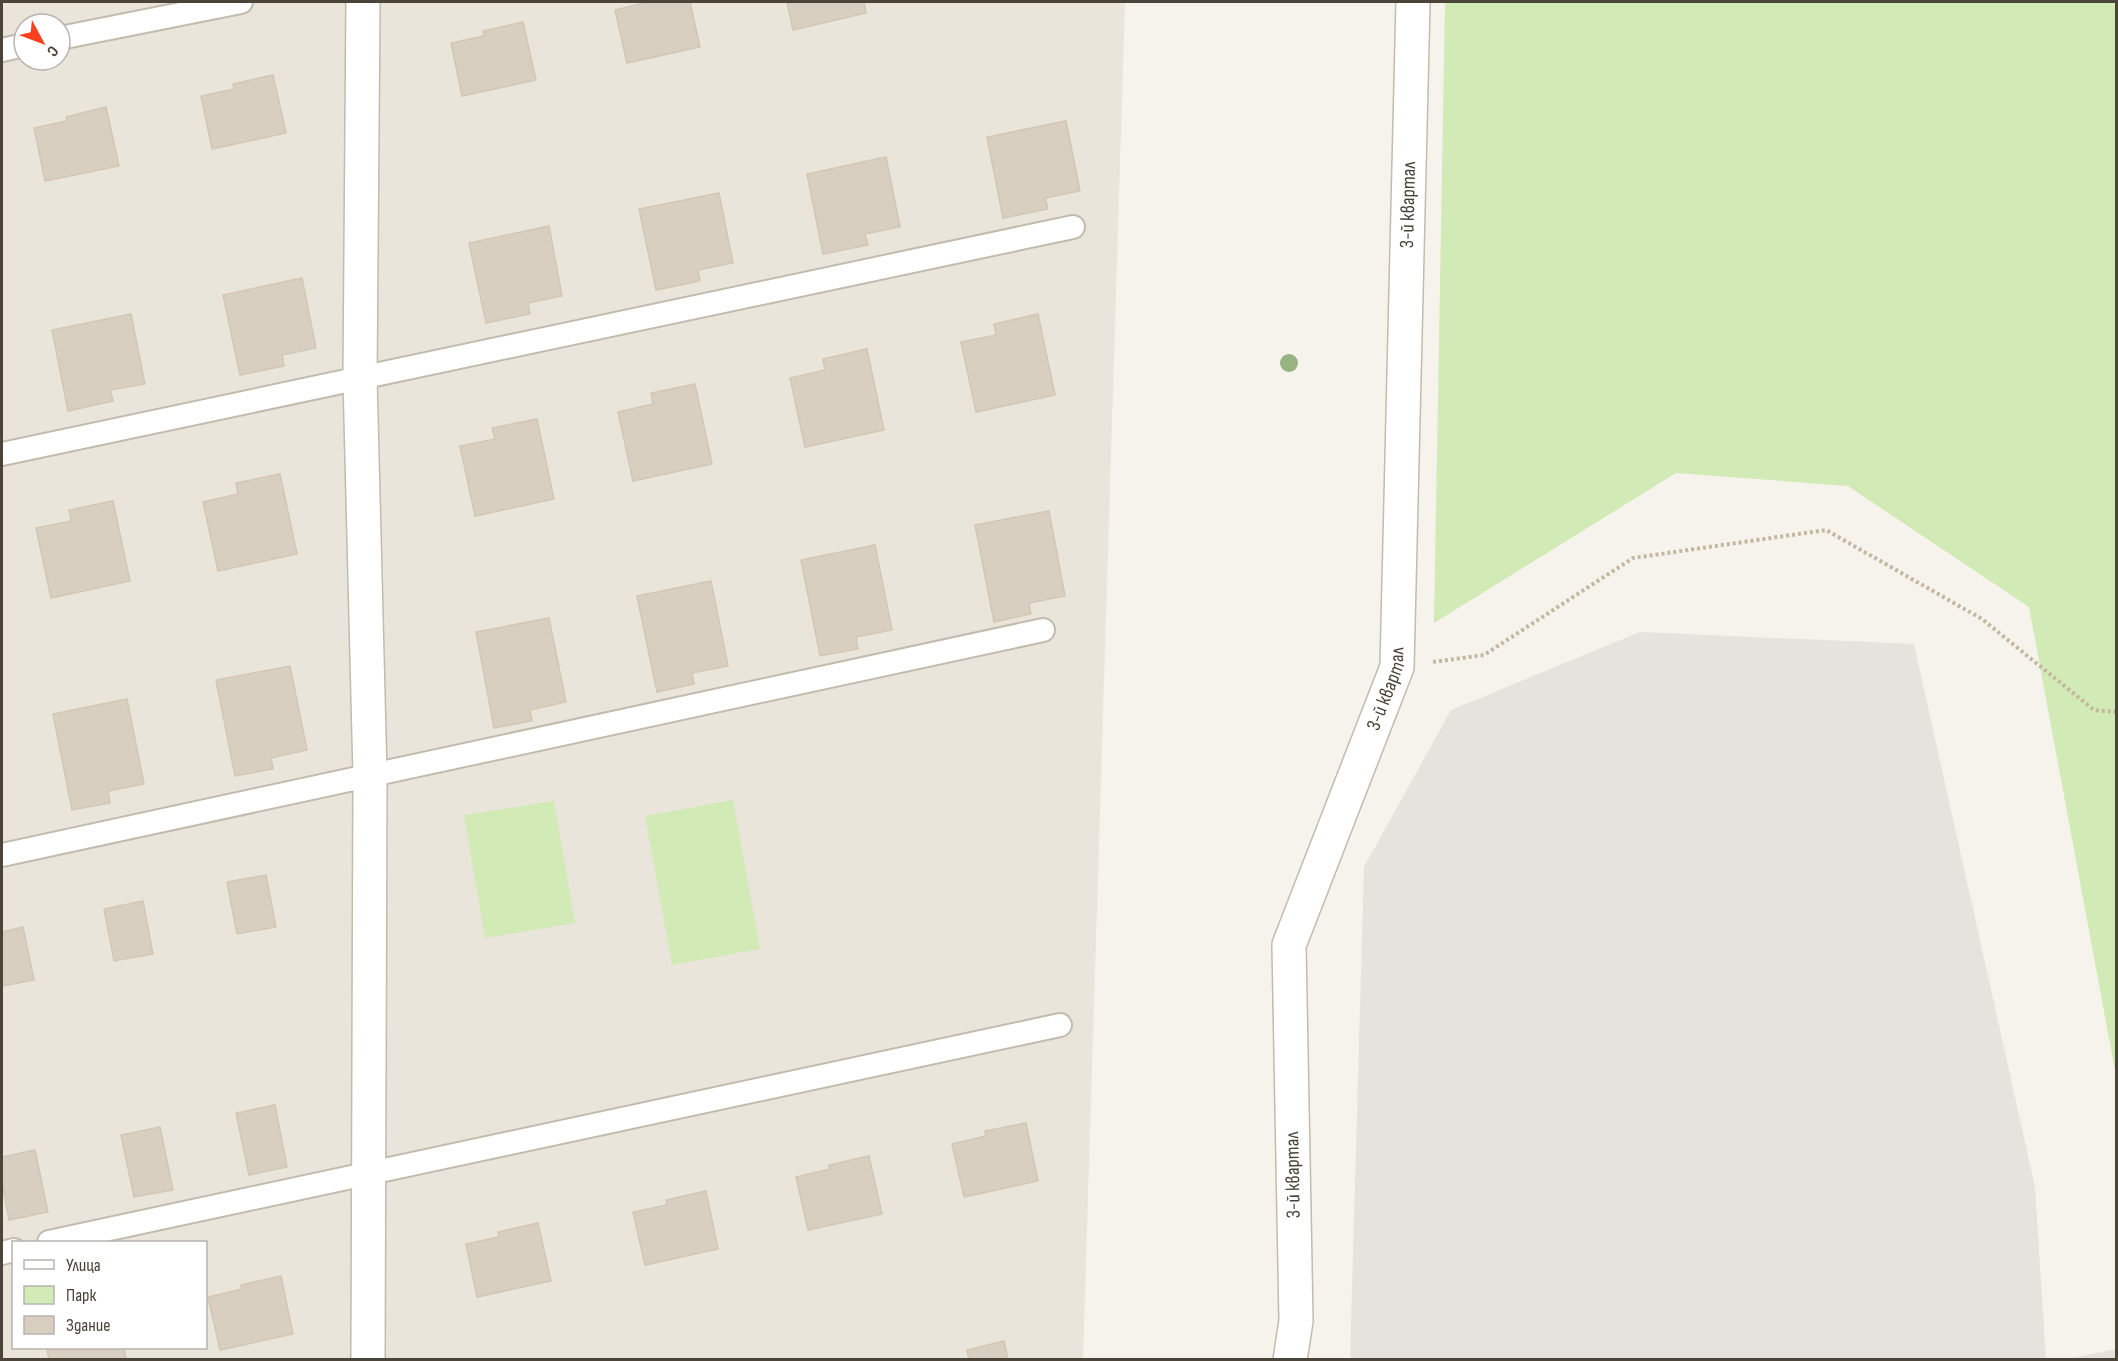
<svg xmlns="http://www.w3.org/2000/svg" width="2118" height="1361" font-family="'Sofia Sans Condensed',sans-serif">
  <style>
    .residential { fill: #eae5da; fill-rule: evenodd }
    .industrial { fill: #e6e2dd }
    .green { fill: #d2eab5 }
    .building { fill: #d8cfc1; stroke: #d3c7b4; stroke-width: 1.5 }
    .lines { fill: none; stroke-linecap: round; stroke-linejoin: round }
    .service-casing { stroke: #c2bbae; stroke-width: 26 }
    .minor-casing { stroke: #c2bbae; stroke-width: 36 }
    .path { stroke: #c4b79f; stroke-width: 4; stroke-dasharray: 3 3; stroke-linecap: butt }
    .service { stroke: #fff; stroke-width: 22 }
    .minor { stroke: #fff; stroke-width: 33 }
    .tree { fill: #97b381 }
    .labels { text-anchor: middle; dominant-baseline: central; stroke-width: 4.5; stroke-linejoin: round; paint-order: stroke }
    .street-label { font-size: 20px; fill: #4b4439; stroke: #fff }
  </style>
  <rect width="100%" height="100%" fill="#f6f3ec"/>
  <path class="residential" d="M2,2H1125L1083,1359L2,1360ZM24,24H60V60H24ZM14,1242H206V1348H14Z"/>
  <g class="industrial">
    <polygon points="1640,632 1914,644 2035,1187 2046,1359 1350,1359 1364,867 1451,710"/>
    <polygon points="2116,1349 2116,1359 2066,1359"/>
  </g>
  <g class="green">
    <polygon points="1445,2 2116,2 2116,1076 2029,607 1848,486 1676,473 1434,623"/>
    <polygon points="733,800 760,949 672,965 645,816"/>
    <polygon points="554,801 575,923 485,938 464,815"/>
  </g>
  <g class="building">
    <polygon points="648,2 690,2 700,47 627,63 615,10"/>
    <polygon points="787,2 864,2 866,13 793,30"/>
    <polygon points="523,22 536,80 462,96 451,43 484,36 483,31"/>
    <polygon points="273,75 286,133 212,149 201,96 234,89 233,84"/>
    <polygon points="106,107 119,166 45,181 34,128 67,121 66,117"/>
    <polygon points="1066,121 1080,191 1045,198 1048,209 1003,218 987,137"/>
    <polygon points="886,157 900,227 865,234 868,245 823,254 807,174"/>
    <polygon points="719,193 733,263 698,270 700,281 656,290 639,209"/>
    <polygon points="549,226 562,296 528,303 530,314 486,323 469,243"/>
    <polygon points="302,278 316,348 282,355 284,366 240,375 223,295"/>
    <polygon points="131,314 145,384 110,390 113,401 68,411 52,330"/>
    <polygon points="1038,314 1055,395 976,412 961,342 996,335 994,324"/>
    <polygon points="867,349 884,430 805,447 790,378 825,370 823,359"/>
    <polygon points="695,384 712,464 633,481 618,412 653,404 651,393"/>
    <polygon points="537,419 554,499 475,516 460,446 495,439 492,428"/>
    <polygon points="280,474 297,554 218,571 203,502 238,494 236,483"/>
    <polygon points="113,501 130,581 51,598 36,528 71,521 69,510"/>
    <polygon points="1049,511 1065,596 1029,603 1031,614 994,622 975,525"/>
    <polygon points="875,545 892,630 856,637 858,649 820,656 801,560"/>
    <polygon points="711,581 728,666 692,673 694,684 657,692 637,596"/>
    <polygon points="549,618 566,702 530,710 532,721 494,728 476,632"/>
    <polygon points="290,666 307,750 271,758 273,769 235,776 216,680"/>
    <polygon points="127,699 144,784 108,791 110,803 72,810 53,714"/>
    <polygon points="266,875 276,927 237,934 227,882"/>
    <polygon points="143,901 153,954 114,961 104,909"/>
    <polygon points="23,927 34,980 2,986 2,932"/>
    <polygon points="275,1105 287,1167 249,1175 236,1113"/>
    <polygon points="1026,1123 1038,1181 964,1197 952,1144 986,1136 985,1131"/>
    <polygon points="160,1127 173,1190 134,1197 121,1135"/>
    <polygon points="35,1150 48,1212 9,1220 2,1183 2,1157"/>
    <polygon points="869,1156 882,1214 808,1230 796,1177 830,1169 829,1165"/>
    <polygon points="706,1191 718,1249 645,1265 633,1212 667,1205 666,1200"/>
    <polygon points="538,1223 551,1281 477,1297 466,1244 499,1237 498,1232"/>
    <polygon points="281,1276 293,1334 220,1350 208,1297 242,1289 241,1285"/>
    <polygon points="1004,1341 1008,1360 969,1360 967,1350"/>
    <polygon points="47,1348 124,1348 126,1360 49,1360"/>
  </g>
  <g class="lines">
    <g class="service-casing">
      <g id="service">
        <polyline points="60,38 241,2"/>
        <polyline points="2,50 24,45"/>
        <polyline points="2,454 1073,227"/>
        <polyline points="2,855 1043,630"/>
        <polyline points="49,1242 1060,1025"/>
        <polyline points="2,1253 14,1250"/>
      </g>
    </g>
    <g class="minor-casing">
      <g id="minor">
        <polyline points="363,2 360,378 370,775 368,1360"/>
        <path id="s1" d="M1290,1360L1296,1321L1289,945L1397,667L1413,2"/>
      </g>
    </g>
    <polyline class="path" points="1433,662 1484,655 1633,558 1826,530 1982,619 2094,710 2116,712"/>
    <use href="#service" class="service"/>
    <use href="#minor" class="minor"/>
  </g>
  <circle class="tree" cx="1289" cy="363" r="9"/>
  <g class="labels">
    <g class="street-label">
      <text stroke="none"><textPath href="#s1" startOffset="1176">3-й квартал</textPath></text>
      <text stroke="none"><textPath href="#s1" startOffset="690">3-й квартал</textPath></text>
      <text transform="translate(1293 1175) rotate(-91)">3-й квартал</text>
    </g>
  </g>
  <rect width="2118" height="1361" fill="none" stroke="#4b4439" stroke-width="6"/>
  <rect x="12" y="1241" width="195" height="108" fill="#ffffff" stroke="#b7b4b0" stroke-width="1.5"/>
  <rect x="24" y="1260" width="30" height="9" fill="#ffffff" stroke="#b7b4b0" stroke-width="1.5"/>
  <text x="66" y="1271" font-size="18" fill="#4b4439">Улица</text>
  <rect x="24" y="1286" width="30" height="18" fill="#d2eab5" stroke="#b7b4b0" stroke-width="1.5"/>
  <text x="66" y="1301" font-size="18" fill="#4b4439">Парк</text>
  <rect x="24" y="1316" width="30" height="18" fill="#d8cfc1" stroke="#b7b4b0" stroke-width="1.5"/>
  <text x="66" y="1331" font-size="18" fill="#4b4439">Здание</text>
  <g transform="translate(42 42) rotate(131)"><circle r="28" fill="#ffffff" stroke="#b7b4b0" stroke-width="1.5"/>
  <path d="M0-4.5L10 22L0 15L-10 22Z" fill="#fc3f1d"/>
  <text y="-9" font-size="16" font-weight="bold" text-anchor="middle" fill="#4b4439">С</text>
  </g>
</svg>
